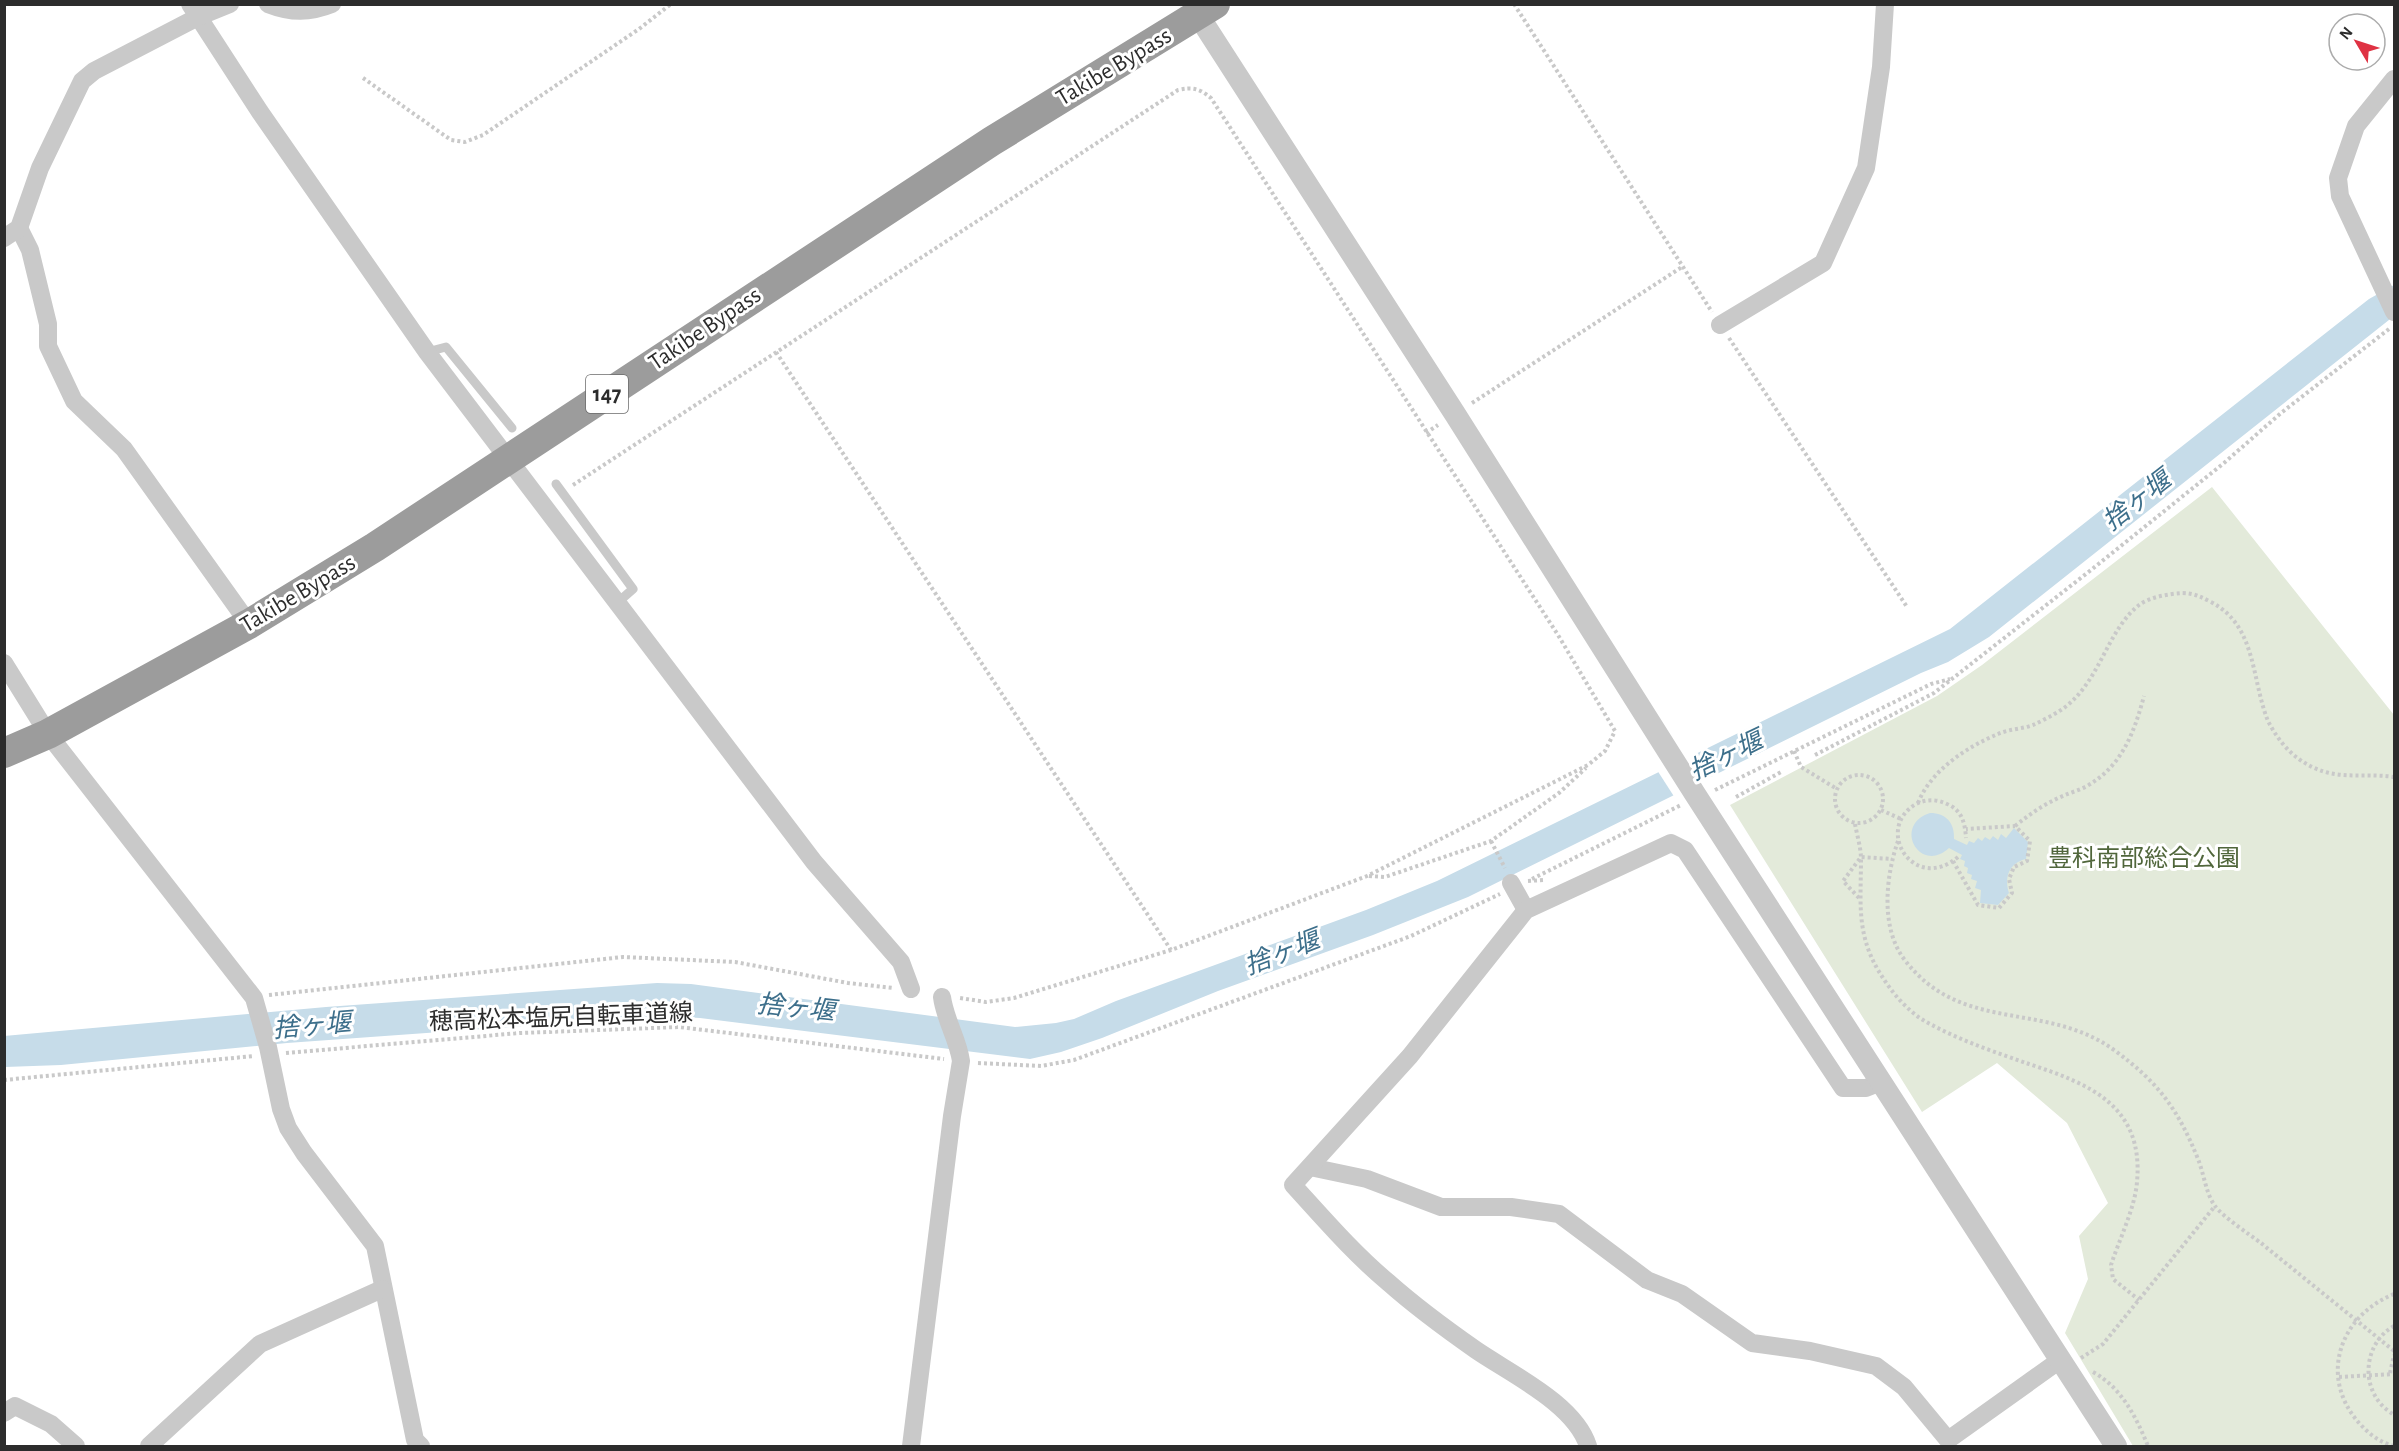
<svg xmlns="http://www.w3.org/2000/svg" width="2399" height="1451" font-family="'Alegreya Sans','Noto Sans JP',sans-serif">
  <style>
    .green { fill: #e3eada }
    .water { fill: #c6dce9 }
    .pier { fill: #fff }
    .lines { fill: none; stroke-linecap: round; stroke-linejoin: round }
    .path { stroke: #c9c9c9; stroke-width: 4; stroke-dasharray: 3 3; stroke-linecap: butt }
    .service { stroke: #c9c9c9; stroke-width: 9 }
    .minor { stroke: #c9c9c9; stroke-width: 18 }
    .tertiary { stroke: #c9c9c9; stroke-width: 22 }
    .trunk { stroke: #9c9c9c; stroke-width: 30 }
    .labels { text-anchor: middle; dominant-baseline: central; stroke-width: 6; stroke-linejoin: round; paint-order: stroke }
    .shield { fill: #fff; stroke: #6b6b6b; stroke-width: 1.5 }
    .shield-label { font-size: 22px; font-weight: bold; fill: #2c2c2c }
    .street-label { font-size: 24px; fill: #2c2c2c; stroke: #fff }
    .park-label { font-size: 24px; fill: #50663b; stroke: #fff }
    .water-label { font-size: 26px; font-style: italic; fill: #3d6f8b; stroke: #fff }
  </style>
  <rect width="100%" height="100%" fill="#fff"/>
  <polygon class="green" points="2212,487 2394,715 2394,1446 2133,1446 2065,1333 2088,1279 2079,1236 2108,1203 2067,1123 1997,1063 1922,1112 1730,805 1937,696 1982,665"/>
  <g class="water">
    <polygon points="2394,285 2394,316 1989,637 1948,662 1921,673 1468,897 1373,935 1218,991 1102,1038 1061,1052 1030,1059 700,1018 665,1016 287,1043 61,1065 5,1067 4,1036 326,1007 657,983 691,984 1015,1027 1056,1023 1074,1019 1116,1001 1366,910 1437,881 1950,629 2369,299"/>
    <path d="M1930,813C1946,813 1955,823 1954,839L1967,845L1969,841L1974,843L1978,838L1982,841L1985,837L1990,840L1993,836L1998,840L2001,834L2006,838L2014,828L2028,842L2026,859C2009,863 2004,877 2009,893L1998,905L1980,903L1981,890L1975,888L1977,881L1971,879L1972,875L1967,873L1968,868L1964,866L1965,861L1960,859L1962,855L1949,848C1920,875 1892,825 1930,813Z"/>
  </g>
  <polygon class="pier" points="1695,752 1714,780 1675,798 1657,770"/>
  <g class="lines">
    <g class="path">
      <polyline points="1514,4 1712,312"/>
      <polyline points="363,78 451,140 465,142 483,135 639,29 671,4"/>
      <polyline points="1729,338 1907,607"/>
      <polyline points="776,352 1171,950"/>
      <polyline points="1472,403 1682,267"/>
      <polyline points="1426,433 1438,425"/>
      <path d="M573,485L1178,90C1192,87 1199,88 1211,98L1558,635L1615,731L1605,751L1588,765L1367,876L1171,950L1014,998L986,1002L960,998"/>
      <polyline points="1794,751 1801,767 1837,789"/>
      <polyline points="1815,755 1934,693 2091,570 2224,463 2281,413 2389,329"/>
      <circle cx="1859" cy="799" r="24"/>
      <polyline points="1715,790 1931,684 1950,679"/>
      <polyline points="1736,797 1781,772"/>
      <path d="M1918,803C1931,770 1967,747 1998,734C2009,729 2022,729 2033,725C2042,721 2053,715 2061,710C2100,684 2106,631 2139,605C2150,597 2168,594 2182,593C2194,593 2201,597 2211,602C2257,626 2251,679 2268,721C2275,735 2286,750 2299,759C2332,783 2359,772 2394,777"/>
      <polyline points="1881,810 1901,819"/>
      <path d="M1855,824C1857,835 1861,848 1861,859C1861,901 1856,932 1878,970C1891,992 1909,1014 1932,1025C1962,1041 1997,1053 2029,1064C2090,1084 2144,1106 2137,1182C2135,1208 2119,1240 2111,1265L2113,1279L2139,1300"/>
      <path d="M2015,826C2031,813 2046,803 2065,795C2072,792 2080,790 2087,786C2122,766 2134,733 2144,696"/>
      <polyline points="1491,841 1505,868"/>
      <path d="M1898,841C1886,875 1880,927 1904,959C1961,1035 2045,1000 2114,1050C2158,1082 2178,1109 2198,1159C2204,1174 2206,1194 2215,1206C2222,1216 2250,1235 2261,1243C2305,1279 2350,1315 2394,1351"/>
      <path d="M1958,857C1914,894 1873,829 1916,804C1926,799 1937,799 1947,804C1962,810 1965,823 1966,838"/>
      <polyline points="1953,861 1978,905 1999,908 2012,893 2009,879 2014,867 2027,861 2030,841 2015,826 1966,829"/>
      <polyline points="1369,876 1385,877 1491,841 1559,793 1586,768"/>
      <polyline points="1532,879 1681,805"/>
      <polyline points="1528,881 1544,880"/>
      <polyline points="1859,898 1843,881 1861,857 1892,859"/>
      <polyline points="269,995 623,957 735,962 848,983 893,988"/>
      <polyline points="286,1053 520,1033 679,1027 944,1059"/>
      <polyline points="978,1063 1041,1066 1074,1060 1411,936 1500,894"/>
      <polyline points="4,1080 254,1056"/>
      <path d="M2394,1326C2367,1341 2360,1379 2380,1403C2384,1408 2390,1412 2394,1415"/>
      <polyline points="2081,1358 2103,1344 2215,1206"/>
      <path d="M2093,1372C2122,1388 2136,1417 2148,1446"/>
      <polyline points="2390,1373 2394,1355"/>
      <polyline points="2339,1377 2394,1374"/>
      <path d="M2394,1446C2381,1443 2369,1434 2360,1424C2318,1378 2339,1316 2394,1294"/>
    </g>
    <g class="service">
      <polyline points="427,352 446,347 512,428"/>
      <polyline points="556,484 633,589 617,603"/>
    </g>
    <g class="minor">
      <polyline points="190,4 260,112 427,352 814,862 901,962 911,989"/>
      <path d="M268,4C291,13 310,13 332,4"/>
      <polyline points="2394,79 2356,126 2338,178 2340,196 2394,312"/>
      <polyline points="19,228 30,250 48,324 48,346 74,401 124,449 249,624"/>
      <polyline points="4,238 19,228 40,168 82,81 94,71 198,17 230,4"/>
      <polyline points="1720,325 1823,263 1866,168 1881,67 1885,4"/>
      <polyline points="4,663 48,734 254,998 268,1047 281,1109 288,1128 304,1153 375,1246 415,1440 421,1446"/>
      <polyline points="1511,883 1526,910"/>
      <polyline points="1310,1167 1367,1179 1441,1207 1511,1207 1559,1214 1647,1280 1682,1294 1752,1343 1810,1351 1876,1366 1904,1387 1948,1440 2060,1360"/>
      <polyline points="4,1413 15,1406 51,1424 76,1446"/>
      <polyline points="149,1446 260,1344 382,1289"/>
      <path d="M911,1446L952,1116L961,1061C958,1039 945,1020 942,997"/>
      <path d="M1588,1446C1575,1404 1511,1374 1476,1350C1446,1329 1416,1307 1389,1283C1354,1254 1324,1219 1293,1185L1410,1056L1526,910L1671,843L1685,850L1843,1088H1866L1881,1082"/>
    </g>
    <polyline class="tertiary" points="1198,15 1455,414 1695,794 2116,1446"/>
    <polyline class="trunk" points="4,753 48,734 249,624 375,547 992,141 1215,4"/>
  </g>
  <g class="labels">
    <rect class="shield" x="586" y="375" width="42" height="38" rx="4.5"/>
    <g class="shield-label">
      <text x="607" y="394">147</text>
    </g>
    <g class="street-label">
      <text transform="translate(1114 67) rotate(-31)">Takibe Bypass</text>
      <text transform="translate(705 329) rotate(-34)">Takibe Bypass</text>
      <text transform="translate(298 594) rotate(-31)">Takibe Bypass</text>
      <text transform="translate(561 1018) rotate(-2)">穂高松本塩尻自転車道線</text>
    </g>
    <g class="park-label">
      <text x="2144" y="859">豊科南部総合公園</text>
    </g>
    <g class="water-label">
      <text transform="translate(2137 501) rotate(-38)">捨ヶ堰</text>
      <text transform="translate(1726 756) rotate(-26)">捨ヶ堰</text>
      <text transform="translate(1282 953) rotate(-21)">捨ヶ堰</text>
      <text transform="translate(796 1008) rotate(6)">捨ヶ堰</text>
      <text transform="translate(312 1026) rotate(-5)">捨ヶ堰</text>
    </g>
  </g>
  <rect width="2399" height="1451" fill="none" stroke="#2c2c2c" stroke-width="12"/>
  <g transform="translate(2357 42) rotate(309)"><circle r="28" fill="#ffffff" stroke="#ababab" stroke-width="1.5"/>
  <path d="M0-4.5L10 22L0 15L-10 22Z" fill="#df3243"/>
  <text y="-9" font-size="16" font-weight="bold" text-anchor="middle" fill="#2c2c2c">N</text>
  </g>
</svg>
